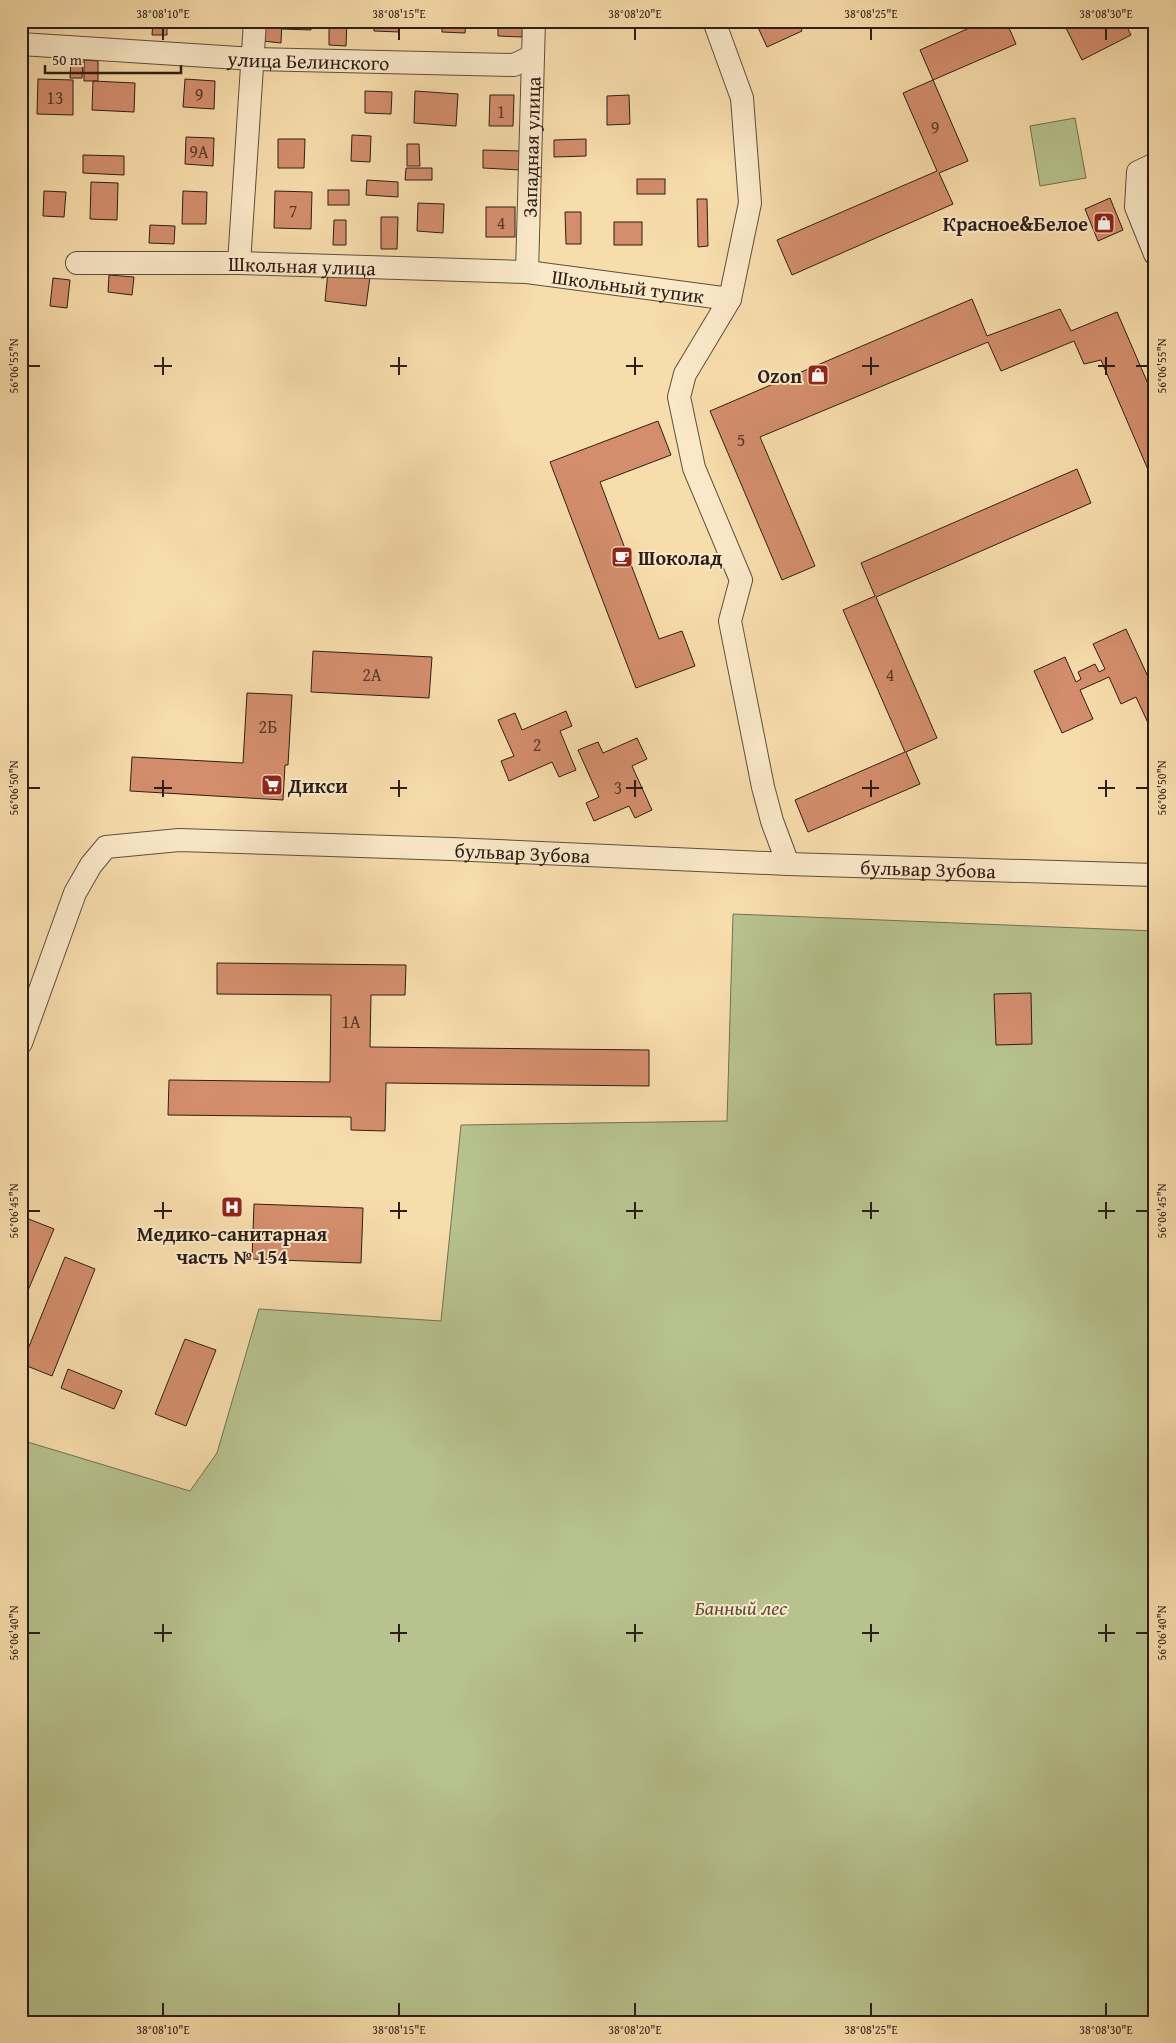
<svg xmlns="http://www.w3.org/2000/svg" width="1176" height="2043" font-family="'Gentium Book Plus',serif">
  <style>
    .green { fill: #b7c28e; stroke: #727053 }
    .building { fill: #d48e6d; stroke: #2d1e18 }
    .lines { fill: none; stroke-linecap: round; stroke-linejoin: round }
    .minor-casing { stroke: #604e3d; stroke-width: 24 }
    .minor { stroke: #fae9c9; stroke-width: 22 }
    .ticks { fill: none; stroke: #2d1e18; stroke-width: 2 }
    .labels { text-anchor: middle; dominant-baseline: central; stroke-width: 4; stroke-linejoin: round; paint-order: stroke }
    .number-label { font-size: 18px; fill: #573a2d }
    .street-label { font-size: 20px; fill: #2d1e18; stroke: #fae9c9 }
    .poi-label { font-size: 20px; font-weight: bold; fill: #2d1e18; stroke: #fae9c9; text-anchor: end }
    .park-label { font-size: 20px; font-style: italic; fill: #564f3b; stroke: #fae9c9 }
    .neatline { fill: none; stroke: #2d1e18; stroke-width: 2 }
    .ticks-label { font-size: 12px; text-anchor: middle; fill: #2d1e18 }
  </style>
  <rect width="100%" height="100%" fill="#f8ddac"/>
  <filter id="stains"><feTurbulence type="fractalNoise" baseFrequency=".004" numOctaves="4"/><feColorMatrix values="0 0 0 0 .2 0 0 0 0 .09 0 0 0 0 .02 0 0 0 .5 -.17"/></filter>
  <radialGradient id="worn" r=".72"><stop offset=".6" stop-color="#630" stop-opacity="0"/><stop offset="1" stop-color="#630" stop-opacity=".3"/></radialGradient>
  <g class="green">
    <polygon points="1075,118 1086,178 1040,186 1030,126"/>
    <polygon points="733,914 1155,931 1155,2022 21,2022 21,1440 190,1491 217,1453 259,1309 441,1321 461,1125 727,1121"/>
  </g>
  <g class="building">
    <polygon points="153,21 167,21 167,35 152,35"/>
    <polygon points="264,21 282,21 281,43 263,41"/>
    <polygon points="282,21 311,21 311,30 282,29"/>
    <polygon points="329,21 347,21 346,46 329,45"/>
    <polygon points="374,21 399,21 399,32 374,31"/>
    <polygon points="442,21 466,21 465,33 442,32"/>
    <polygon points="498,21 523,21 522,37 498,36"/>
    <polygon points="755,21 798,21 802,31 767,47"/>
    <polygon points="985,21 1006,21 1016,44 933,80 968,161 939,173 953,204 792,275 777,240 937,171 903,93 933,80 920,50"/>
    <polygon points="1065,21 1124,21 1131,35 1082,60 1063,22"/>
    <polygon points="84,60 98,61 98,81 84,81"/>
    <polygon points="71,61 83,62 82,78 70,78"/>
    <polygon points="38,79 73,80 73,115 37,114"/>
    <polygon points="185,79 215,81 214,109 183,107"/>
    <polygon points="93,81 135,83 134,112 92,110"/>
    <polygon points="365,91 392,92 391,114 365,113"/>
    <polygon points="415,91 458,94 456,126 414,123"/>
    <polygon points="490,95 514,95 513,126 489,126"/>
    <polygon points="629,95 630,124 607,125 607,96"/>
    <polygon points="352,135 371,136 370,162 351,161"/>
    <polygon points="186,137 214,138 213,166 185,164"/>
    <polygon points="278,139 305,139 304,168 278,168"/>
    <polygon points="586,139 586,156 554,157 554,140"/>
    <polygon points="407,144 419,144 420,166 407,166"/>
    <polygon points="483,150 522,151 521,170 483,168"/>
    <polygon points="83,155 124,156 124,175 83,173"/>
    <polygon points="406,168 432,168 432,180 405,180"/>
    <rect x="637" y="179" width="28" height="15"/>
    <polygon points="367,180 398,182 398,197 366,195"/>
    <polygon points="91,182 118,183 117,220 90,219"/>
    <rect x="328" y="190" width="21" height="15"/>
    <polygon points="44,191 66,192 64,217 43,216"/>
    <polygon points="183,191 207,192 206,224 182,224"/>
    <polygon points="275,191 312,192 311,229 274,228"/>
    <polygon points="1110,198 1123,230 1098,241 1085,209"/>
    <polygon points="697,199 707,199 708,246 698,247"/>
    <polygon points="418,203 444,204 443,233 417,231"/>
    <rect x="486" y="207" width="29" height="30"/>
    <polygon points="565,212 581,212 581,244 566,244"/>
    <polygon points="381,217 398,217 397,249 381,249"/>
    <polygon points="334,220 346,220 346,245 333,245"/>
    <rect x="614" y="222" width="28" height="23"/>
    <polygon points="150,225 175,226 174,244 149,243"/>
    <polygon points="328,272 370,277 366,306 325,301"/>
    <polygon points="109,275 134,277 132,295 108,292"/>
    <polygon points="53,278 70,280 67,308 50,306"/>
    <polygon points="972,299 987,336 1060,309 1071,331 1117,312 1155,400 1155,486 1101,360 1084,364 1074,341 1001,371 988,342 760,437 815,566 782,580 710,411"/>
    <polygon points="658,421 671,455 600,482 659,639 682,631 695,666 636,688 550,462"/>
    <polygon points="1077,469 1091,503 876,597 937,738 906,752 920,784 808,832 795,800 905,752 843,610 875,596 861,563"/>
    <polygon points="1126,629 1155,692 1155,738 1136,697 1121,704 1109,677 1080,690 1093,719 1062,733 1034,671 1065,657 1076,682 1081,679 1078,672 1095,664 1099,672 1105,669 1093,644"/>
    <polygon points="313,651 432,657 429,698 311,692"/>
    <polygon points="247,693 292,695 288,765 285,765 283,800 130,791 132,757 243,763"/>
    <polygon points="566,711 572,726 560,731 576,770 559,777 552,762 509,781 501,761 514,756 498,720 515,713 522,730"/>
    <polygon points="637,738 647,759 632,766 652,810 635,818 629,806 594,821 586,803 599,797 578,750 598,742 603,753"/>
    <polygon points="217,963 406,965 405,995 371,995 370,1047 649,1050 649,1086 386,1083 385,1131 351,1130 351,1117 168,1115 169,1080 330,1082 331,995 217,994"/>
    <polygon points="1031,993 1032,1044 996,1045 994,994"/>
    <polygon points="254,1204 363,1208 361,1263 252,1259"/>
    <polygon points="21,1216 54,1229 21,1307"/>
    <polygon points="65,1257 95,1269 52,1376 22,1364"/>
    <polygon points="185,1339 216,1350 186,1426 155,1414"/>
    <polygon points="68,1369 122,1391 114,1409 61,1388"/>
  </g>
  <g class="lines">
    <g class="minor-casing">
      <g id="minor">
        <polyline points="714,21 742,98 750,203 730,299 685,374 679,397 694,468 741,580 730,621 763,787 772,821 788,864"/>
        <path id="s1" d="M21,44L254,59L514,65L533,56"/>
        <polyline points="1155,164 1138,172 1136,207 1155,254"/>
        <path id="s2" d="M77,263H239L527,272L730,299"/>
        <polyline points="239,263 255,21"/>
        <path id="s3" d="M527,272L534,21"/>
        <path id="s4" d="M21,1043L75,893L91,865L106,847L179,840L451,849L788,864L1155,875"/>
      </g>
    </g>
    <use href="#minor" class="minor"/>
  </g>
  <path class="ticks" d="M163,28V40M399,28V40M635,28V40M871,28V40M1106,28V40M163,357V375M399,357V375M635,357V375M871,357V375M1106,357V375M28,366H40M154,366H172M390,366H407M626,366H643M862,366H879M1098,366H1115M1136,366H1148M163,780V797M399,780V797M635,780V797M871,780V797M1106,780V797M28,788H40M154,788H172M390,788H407M626,788H643M862,788H879M1098,788H1115M1136,788H1148M163,1202V1219M399,1202V1219M635,1202V1219M871,1202V1219M1106,1202V1219M28,1211H40M154,1211H172M390,1211H407M626,1211H643M862,1211H879M1098,1211H1115M1136,1211H1148M163,1624V1642M399,1624V1642M635,1624V1642M871,1624V1642M1106,1624V1642M28,1633H40M154,1633H172M390,1633H407M626,1633H643M862,1633H879M1098,1633H1115M1136,1633H1148M163,2003V2016M399,2003V2016M635,2003V2016M871,2003V2016M1106,2003V2016"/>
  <defs>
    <g id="shop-square" transform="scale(1.125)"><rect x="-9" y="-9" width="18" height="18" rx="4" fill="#8f2418" stroke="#fae9c9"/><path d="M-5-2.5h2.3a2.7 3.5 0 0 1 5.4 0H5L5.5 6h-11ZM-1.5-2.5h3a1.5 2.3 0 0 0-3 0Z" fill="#fff"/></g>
    <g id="cafe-square" transform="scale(1.125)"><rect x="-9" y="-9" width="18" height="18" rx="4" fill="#8f2418" stroke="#fae9c9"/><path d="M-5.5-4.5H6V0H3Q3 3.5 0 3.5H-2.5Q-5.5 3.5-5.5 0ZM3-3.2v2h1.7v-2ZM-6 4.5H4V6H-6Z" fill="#fff"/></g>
    <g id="supermarket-square" transform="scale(1.125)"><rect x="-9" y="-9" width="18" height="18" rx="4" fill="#8f2418" stroke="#fae9c9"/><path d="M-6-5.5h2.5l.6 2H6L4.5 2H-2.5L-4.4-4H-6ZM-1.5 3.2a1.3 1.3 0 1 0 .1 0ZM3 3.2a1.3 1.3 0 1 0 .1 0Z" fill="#fff"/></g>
    <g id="hospital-square" transform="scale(1.125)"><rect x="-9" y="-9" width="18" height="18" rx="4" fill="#8f2418" stroke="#fae9c9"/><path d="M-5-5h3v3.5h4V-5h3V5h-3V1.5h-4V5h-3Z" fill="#fff"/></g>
  </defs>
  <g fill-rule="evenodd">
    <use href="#shop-square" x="1104" y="223"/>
    <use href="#shop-square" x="818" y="375"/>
    <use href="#cafe-square" x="622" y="557"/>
    <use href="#supermarket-square" x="272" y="785"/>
    <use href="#hospital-square" x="232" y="1207"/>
  </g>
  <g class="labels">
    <g class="number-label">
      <text x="199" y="94">9</text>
      <text x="55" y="97">13</text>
      <text x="501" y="111">1</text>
      <text x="935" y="127">9</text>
      <text x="199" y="151">9А</text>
      <text x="293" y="210">7</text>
      <text x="501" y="222">4</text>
      <text x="741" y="439">5</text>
      <text x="372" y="674">2А</text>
      <text x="890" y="674">4</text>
      <text x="268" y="726">2Б</text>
      <text x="537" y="744">2</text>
      <text x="618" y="787">3</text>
      <text x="351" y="1021">1А</text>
    </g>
    <g class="street-label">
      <text stroke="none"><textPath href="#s1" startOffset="288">улица Белинского</textPath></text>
      <text stroke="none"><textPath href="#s3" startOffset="125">Западная улица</textPath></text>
      <text stroke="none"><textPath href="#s2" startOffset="225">Школьная улица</textPath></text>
      <text stroke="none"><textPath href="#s2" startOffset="552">Школьный тупик</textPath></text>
      <text stroke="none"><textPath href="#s4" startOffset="632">бульвар Зубова</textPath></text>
      <text stroke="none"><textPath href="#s4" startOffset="1038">бульвар Зубова</textPath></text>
    </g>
    <g class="poi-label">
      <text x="1088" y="223">Красное&amp;Белое</text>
      <text x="802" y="375">Ozon</text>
      <text x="638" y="557" text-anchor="start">Шоколад</text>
      <text x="288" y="785" text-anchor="start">Дикси</text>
      <text x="232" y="1233" text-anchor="middle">Медико-санитарная<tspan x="232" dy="23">часть № 154</tspan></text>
    </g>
    <g class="park-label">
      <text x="741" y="1607">Банный лес</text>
    </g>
  </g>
  <rect width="1176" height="2043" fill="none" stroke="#f8ddac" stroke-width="55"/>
  <path d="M45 65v8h136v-8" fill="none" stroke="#2d1e18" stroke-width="2.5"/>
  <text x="52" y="65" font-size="15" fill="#2d1e18" stroke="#fae9c9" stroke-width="4" paint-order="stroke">50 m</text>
  <rect x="28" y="28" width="1120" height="1988" class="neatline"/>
  <g class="ticks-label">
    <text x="163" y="18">38°08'10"E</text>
    <text x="399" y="18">38°08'15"E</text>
    <text x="635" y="18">38°08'20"E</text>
    <text x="871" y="18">38°08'25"E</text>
    <text x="1106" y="18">38°08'30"E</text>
    <text transform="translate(14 366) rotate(-90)" y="4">56°06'55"N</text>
    <text transform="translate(1162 366) rotate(-90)" y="4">56°06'55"N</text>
    <text transform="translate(14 788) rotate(-90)" y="4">56°06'50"N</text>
    <text transform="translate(1162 788) rotate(-90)" y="4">56°06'50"N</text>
    <text transform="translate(14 1211) rotate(-90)" y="4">56°06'45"N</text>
    <text transform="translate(1162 1211) rotate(-90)" y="4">56°06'45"N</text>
    <text transform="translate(14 1633) rotate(-90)" y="4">56°06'40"N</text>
    <text transform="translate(1162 1633) rotate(-90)" y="4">56°06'40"N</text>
    <text x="163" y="2034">38°08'10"E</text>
    <text x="399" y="2034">38°08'15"E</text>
    <text x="635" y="2034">38°08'20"E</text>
    <text x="871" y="2034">38°08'25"E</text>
    <text x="1106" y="2034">38°08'30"E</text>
  </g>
  <rect width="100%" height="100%" filter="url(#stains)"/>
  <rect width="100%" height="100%" fill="url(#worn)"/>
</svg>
